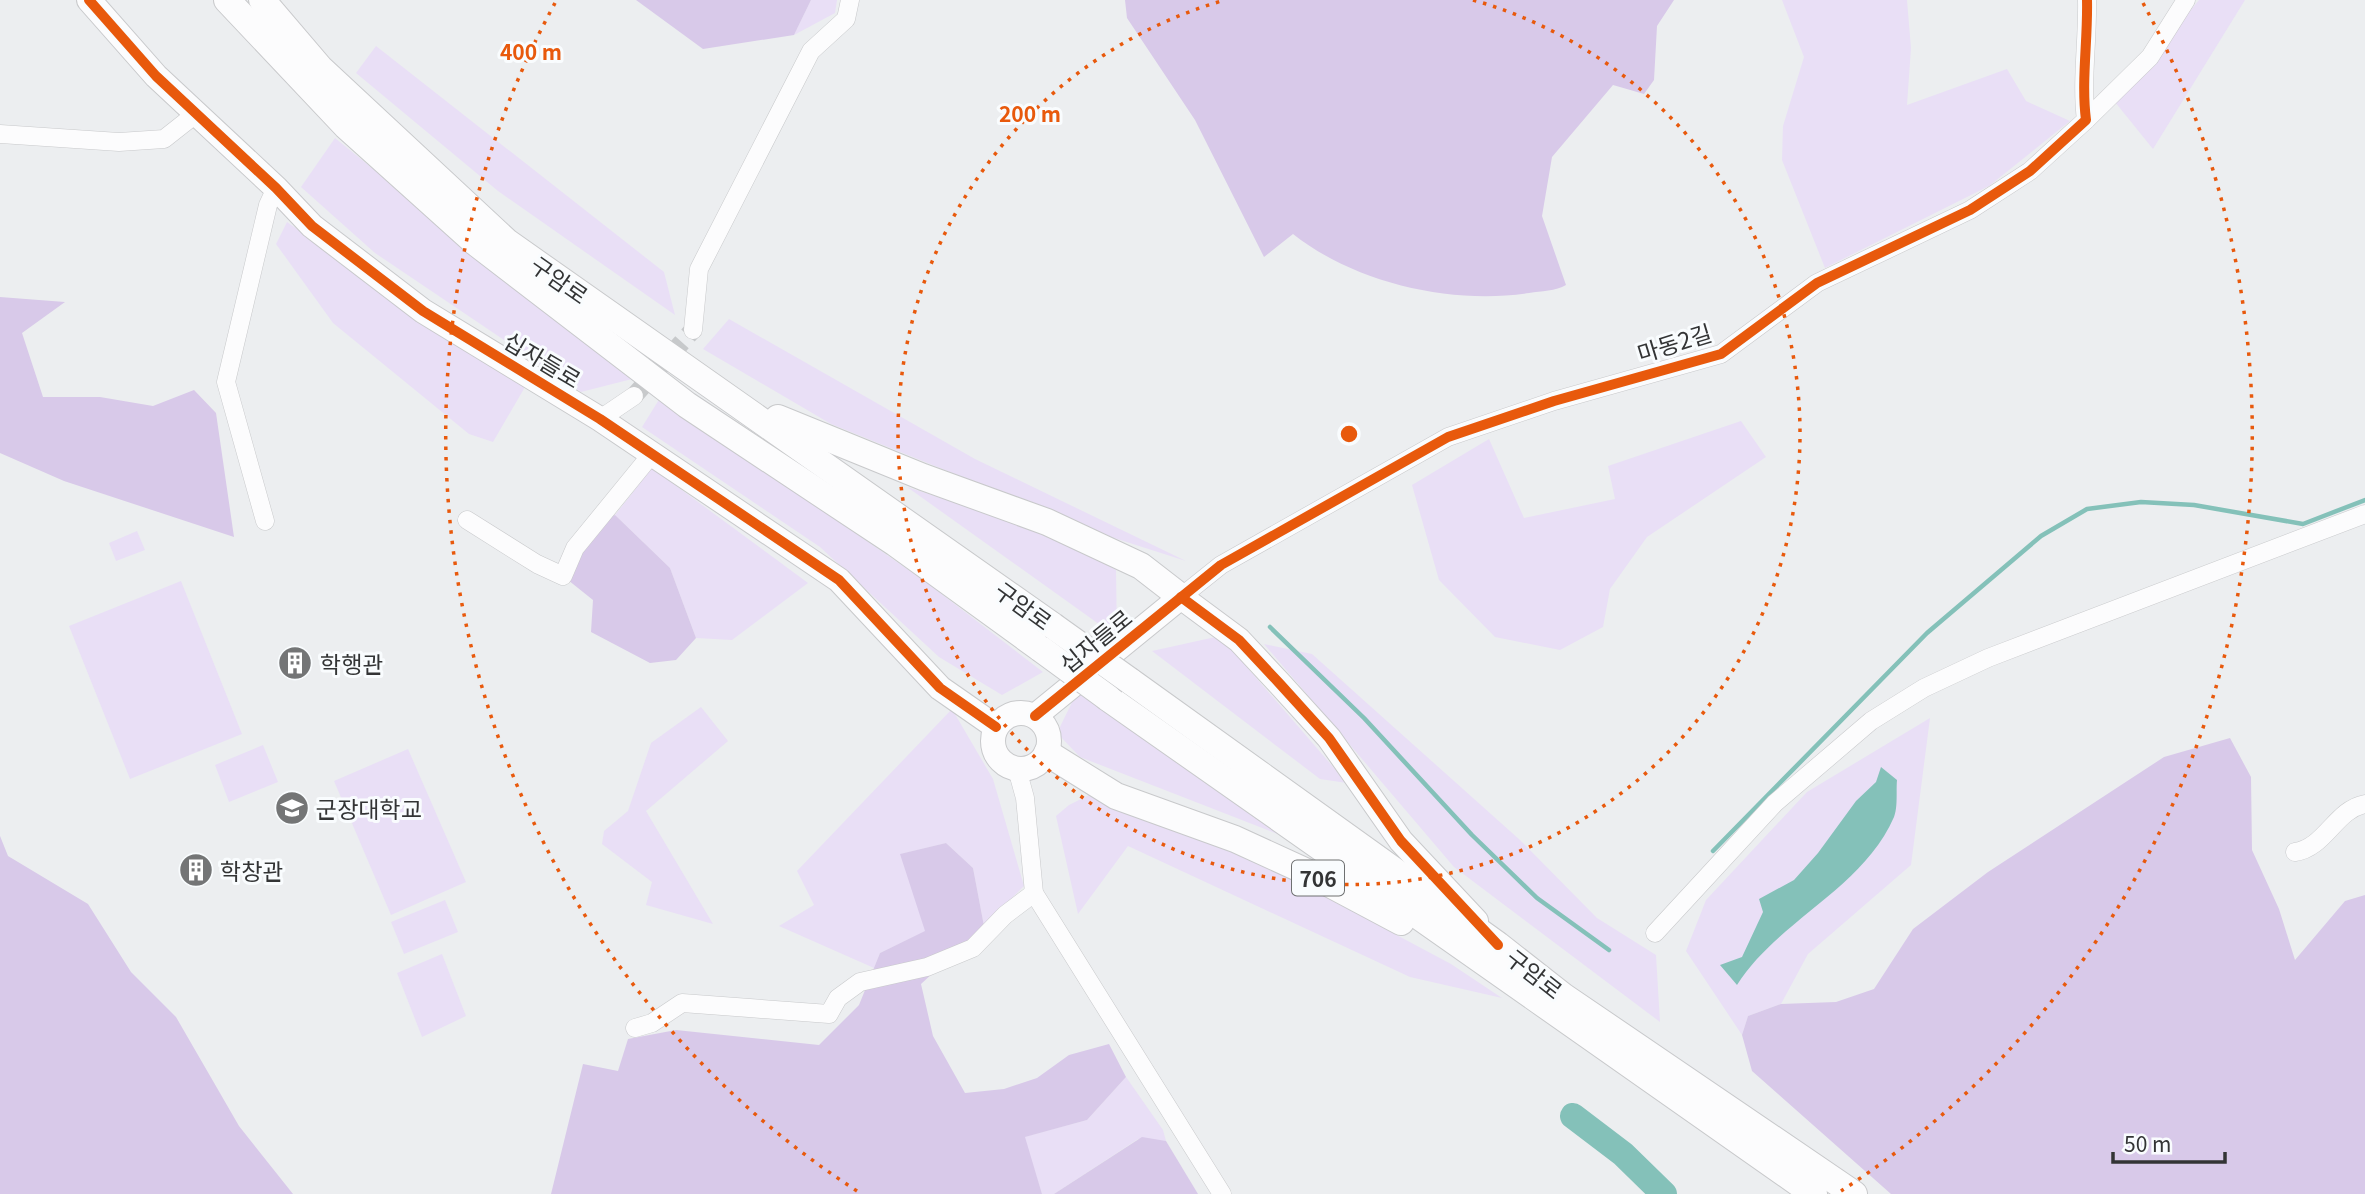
<svg xmlns="http://www.w3.org/2000/svg" width="2365" height="1194" font-family="Georgia,'Noto Sans KR',serif">
  <style>
    .green { fill: #e9dff6 }
    .forest { fill: #d8c9e9 }
    .water { fill: #84c1b9 }
    .lines { fill: none; stroke-linecap: round; stroke-linejoin: round }
    .stream { stroke: #84c1b9; stroke-width: 4.5 }
    .river { stroke: #84c1b9; stroke-width: 26 }
    .street-tunnel { stroke: #c7c9cb; stroke-width: 18; stroke-dasharray: 18 9; stroke-linecap: butt }
    .street-casing { stroke: #c8c9cb; stroke-width: 19 }
    .secondary-casing { stroke: #c8c9cb; stroke-width: 26 }
    .primary-casing { stroke: #c8c9cb; stroke-width: 28 }
    .street { stroke: #fcfcfd; stroke-width: 18 }
    .secondary { stroke: #fcfcfd; stroke-width: 24 }
    .primary { stroke: #fcfcfd; stroke-width: 26 }
    .primary-bridge-casing { stroke: #c8c9cb; stroke-width: 28; stroke-linecap: butt }
    .primary-bridge { stroke: #fcfcfd; stroke-width: 26 }
    .cycleway-casing { stroke: #f9fcfe; stroke-width: 15 }
    .cycleway { stroke: #e8590c; stroke-width: 10 }
    .ring { fill: none; stroke: #e8590c; stroke-width: 3.5; stroke-dasharray: 3.5 7 }
    .labels { text-anchor: middle; dominant-baseline: central; stroke-width: 6; stroke-linejoin: round; paint-order: stroke }
    .shield { fill: #f9fcfe; stroke: #6e7071; stroke-width: 2 }
    .shield-label { font-size: 21px; font-weight: bold; fill: #333435 }
    .street-label { font-size: 23px; fill: #333435; stroke: #f9fcfe }
    .poi-label { font-size: 23px; fill: #333435; stroke: #f9fcfe; text-anchor: start }
    .centre { fill: #e8590c; stroke: #f9fcfe; stroke-width: 3.5 }
    .ring-label { font-size: 21px; text-anchor: middle; font-weight: bold; fill: #e8590c; stroke: #f9fcfe; stroke-width: 6; stroke-linejoin: round; paint-order: stroke }
  </style>
  <rect width="100%" height="100%" fill="#eceef0"/>
  <g class="green">
    <polygon points="811,0 837,0 835,13 794,35"/>
    <polygon points="1782,0 1907,0 1911,48 1907,105 2007,69 2026,101 2070,121 1989,186 1825,268 1782,160 1783,126 1804,57"/>
    <polygon points="2199,0 2245,0 2153,149 2115,102"/>
    <polygon points="376,46 664,272 675,315 498,191 356,73"/>
    <polygon points="335,138 632,379 581,392 375,253 301,187"/>
    <polygon points="287,222 525,387 493,442 469,434 333,323 276,244"/>
    <polygon points="729,319 975,459 1186,561 1111,537 831,424 703,349"/>
    <polygon points="660,398 926,582 1043,672 1002,695 939,657 820,547 642,427"/>
    <polygon points="1741,421 1766,457 1647,537 1610,589 1603,627 1560,650 1495,637 1439,580 1412,485 1489,439 1524,518 1615,499 1608,466"/>
    <polygon points="652,468 808,583 732,640 696,638 670,568 615,515"/>
    <polygon points="907,487 1048,532 1116,570 1117,637"/>
    <polygon points="137,531 145,550 116,561 109,543"/>
    <polygon points="181,581 242,734 130,779 69,626"/>
    <polygon points="1220,636 1347,783 1320,779 1152,651"/>
    <polygon points="1264,644 1312,654 1520,840 1597,918 1656,955 1660,1022 1454,867"/>
    <polygon points="1077,692 1293,840 1080,757 1057,733"/>
    <polygon points="701,707 728,741 646,811 713,924 646,905 652,882 602,844 604,831 628,811 651,743"/>
    <polygon points="952,709 993,779 1024,886 984,926 973,868 946,843 901,854 926,931 880,953 874,968 779,926 814,905 797,871"/>
    <polygon points="1930,718 1911,865 1808,954 1781,1004 1748,1016 1742,1035 1686,951 1706,900 1807,792"/>
    <polygon points="263,745 278,782 229,802 215,765"/>
    <polygon points="408,749 466,882 391,915 334,781"/>
    <polygon points="1093,793 1243,853 1451,964 1502,998 1410,977 1128,846 1078,914 1056,816 1069,805"/>
    <polygon points="445,900 458,932 404,954 391,922"/>
    <polygon points="442,954 466,1016 422,1037 397,973"/>
    <polygon points="1126,1077 1163,1130 1166,1141 1138,1139 1054,1194 1042,1194 1024,1137 1087,1120"/>
  </g>
  <g class="forest">
    <polygon points="636,0 811,0 794,35 703,49"/>
    <path d="M1125,0H1674L1657,26L1654,80L1644,94L1613,85L1552,157L1542,216L1566,285C1556,291 1541,291 1529,293C1451,305 1355,283 1293,234L1264,257L1195,120L1127,18Z"/>
    <polygon points="0,297 65,302 22,333 43,397 100,397 153,406 194,390 216,413 234,537 64,481 0,453"/>
    <polygon points="615,515 670,568 696,638 676,660 650,663 591,632 593,600 568,580 601,519"/>
    <polygon points="2230,738 2251,777 2252,850 2279,909 2295,960 2345,901 2365,895 2365,1194 1891,1194 1752,1071 1742,1035 1748,1016 1781,1004 1836,1002 1874,989 1913,929 1988,872 2164,757"/>
    <polygon points="0,836 8,856 88,904 131,972 176,1017 239,1126 293,1194 0,1194"/>
    <polygon points="946,843 973,868 984,926 921,984 933,1036 965,1093 1004,1089 1037,1078 1069,1055 1109,1044 1126,1077 1087,1120 1025,1137 1042,1194 551,1194 583,1064 618,1071 628,1039 676,1030 819,1045 859,1005 880,953 925,931 900,854"/>
    <polygon points="1142,1137 1166,1141 1198,1194 1054,1194"/>
  </g>
  <path class="water" d="M1881,767L1897,780C1896,791 1898,807 1894,817C1862,890 1778,920 1737,985L1720,965L1742,957L1763,912L1759,899L1794,880L1818,853L1856,801L1876,782Z"/>
  <g class="lines">
    <g class="stream">
      <polyline points="1270,627 1364,718 1472,835 1537,898 1609,950"/>
      <polyline points="1713,851 1927,633 2041,536 2087,509 2141,502 2194,505 2303,524 2365,500"/>
    </g>
    <polyline class="river" points="1573,1116 1623,1154 1664,1194"/>
    <polyline class="street-tunnel" points="634,396 693,330"/>
    <g class="street-casing">
      <g id="street">
        <polyline points="2086,120 2150,57 2186,0"/>
        <polyline points="0,134 119,142 164,139 197,113"/>
        <polyline points="693,330 699,269 811,51 846,19 850,0"/>
        <polyline points="600,419 634,396"/>
        <polyline points="467,520 537,564 563,576 575,548 651,455"/>
        <polyline points="265,521 226,382 268,205 276,188"/>
        <path d="M1181,597L1221,565L1448,437L1554,401L1721,354L1817,283L1970,210L2030,171L2086,120C2081,81 2088,40 2087,0"/>
        <polyline points="1017,769 1025,798 1034,893 1222,1194"/>
        <path d="M2295,852C2325,848 2336,809 2365,804"/>
        <polyline points="1655,933 1775,803 1871,721 1924,688 1988,658 2365,514"/>
        <polyline points="635,1028 652,1023 682,1003 829,1014 838,998 860,982 927,967 973,948 1005,915 1034,893"/>
      </g>
    </g>
    <g class="secondary-casing">
      <g id="secondary">
        <polyline points="89,0 156,76 276,188 312,226 423,311 600,419 839,580 940,688 996,727"/>
        <circle cx="1021" cy="741" r="28"/>
        <polyline points="1035,716 1181,597 1239,640 1280,684 1329,738 1401,841 1476,921"/>
      </g>
    </g>
    <g class="primary-casing">
      <g id="primary">
        <polyline points="227,0 346,126 476,243 687,405 895,543 1041,649"/>
        <polyline points="262,0 320,68 507,242 1053,626"/>
        <polyline points="778,418 923,477 1047,522 1141,566 1181,597"/>
        <polyline points="1130,681 1498,945 1563,996 1854,1194"/>
        <polyline points="1108,698 1814,1194"/>
        <polyline points="1047,753 1116,796 1235,839 1307,872 1401,922"/>
      </g>
    </g>
    <use href="#street" class="street"/>
    <use href="#secondary" class="secondary"/>
    <use href="#primary" class="primary"/>
    <g class="primary-bridge-casing">
      <g id="primary-bridge">
        <polyline points="1053,626 1130,681"/>
        <polyline points="1041,649 1108,698"/>
      </g>
    </g>
    <use href="#primary-bridge" class="primary-bridge"/>
    <g class="cycleway-casing">
      <g id="cycleway">
        <polyline points="89,0 156,76 276,188 312,226 423,311 600,419 839,580 940,688 996,727"/>
        <polyline points="1181,597 1239,640 1280,684 1329,738 1401,841 1498,945"/>
        <path d="M1035,716L1221,565L1448,437L1554,401L1721,354L1817,283L1970,210L2030,171L2086,120C2081,81 2088,40 2087,0"/>
      </g>
    </g>
    <use href="#cycleway" class="cycleway"/>
  </g>
  <g class="ring">
    <path d="M1473 0A451 451 0 1 1 1225 0"/>
    <path d="M857 1191A903 903 0 0 1 555 3M2143 3A903 903 0 0 1 1841 1191"/>
  </g>
  <defs>
    <g id="building-disc" transform="scale(1.75)"><circle r="9.5" fill="#747576" stroke="#f9fcfe"/><path d="M-4-6H4V6H1V3H-1V6H-4ZM-2.5-4.3h1.7v1.8h-1.7ZM.8-4.3h1.7v1.8H.8ZM-2.5-1h1.7V.8h-1.7ZM.8-1h1.7V.8H.8Z" fill="#fff"/></g>
    <g id="university-disc" transform="scale(1.75)"><circle r="9.5" fill="#747576" stroke="#f9fcfe"/><path d="M0-5L7-2L0 1L-7-2ZM-4 1L0 2.5L4 1V4Q0 6-4 4Z" fill="#fff"/></g>
  </defs>
  <g fill-rule="evenodd">
    <use href="#building-disc" x="295" y="663"/>
    <use href="#university-disc" x="292" y="808"/>
    <use href="#building-disc" x="196" y="870"/>
  </g>
  <g class="labels">
    <rect class="shield" x="1292" y="860.5" width="52" height="35" rx="5"/>
    <g class="shield-label">
      <text x="1318" y="878">706</text>
    </g>
    <g class="street-label">
      <text transform="translate(560 279) rotate(35)">구암로</text>
      <text transform="translate(1674 342) rotate(-17)">마동2길</text>
      <text transform="translate(543 359) rotate(31)">십자들로</text>
      <text transform="translate(1024 605) rotate(36)">구암로</text>
      <text transform="translate(1095 640) rotate(-39)">십자들로</text>
      <text transform="translate(1535 973) rotate(38)">구암로</text>
    </g>
    <g class="poi-label">
      <text x="320" y="663">학행관</text>
      <text x="316" y="808">군장대학교</text>
      <text x="220" y="870">학창관</text>
    </g>
  </g>
  <circle cx="1349" cy="434" r="10" class="centre"/>
  <g class="ring-label">
    <text x="531" y="60">400 m</text>
    <text x="1030" y="122">200 m</text>
  </g>
  <path d="M2113 1152v10h112v-10" fill="none" stroke="#333435" stroke-width="3.5"/>
  <text x="2124" y="1152" font-size="21" fill="#333435" stroke="#f9fcfe" stroke-width="5" paint-order="stroke">50 m</text>
</svg>
